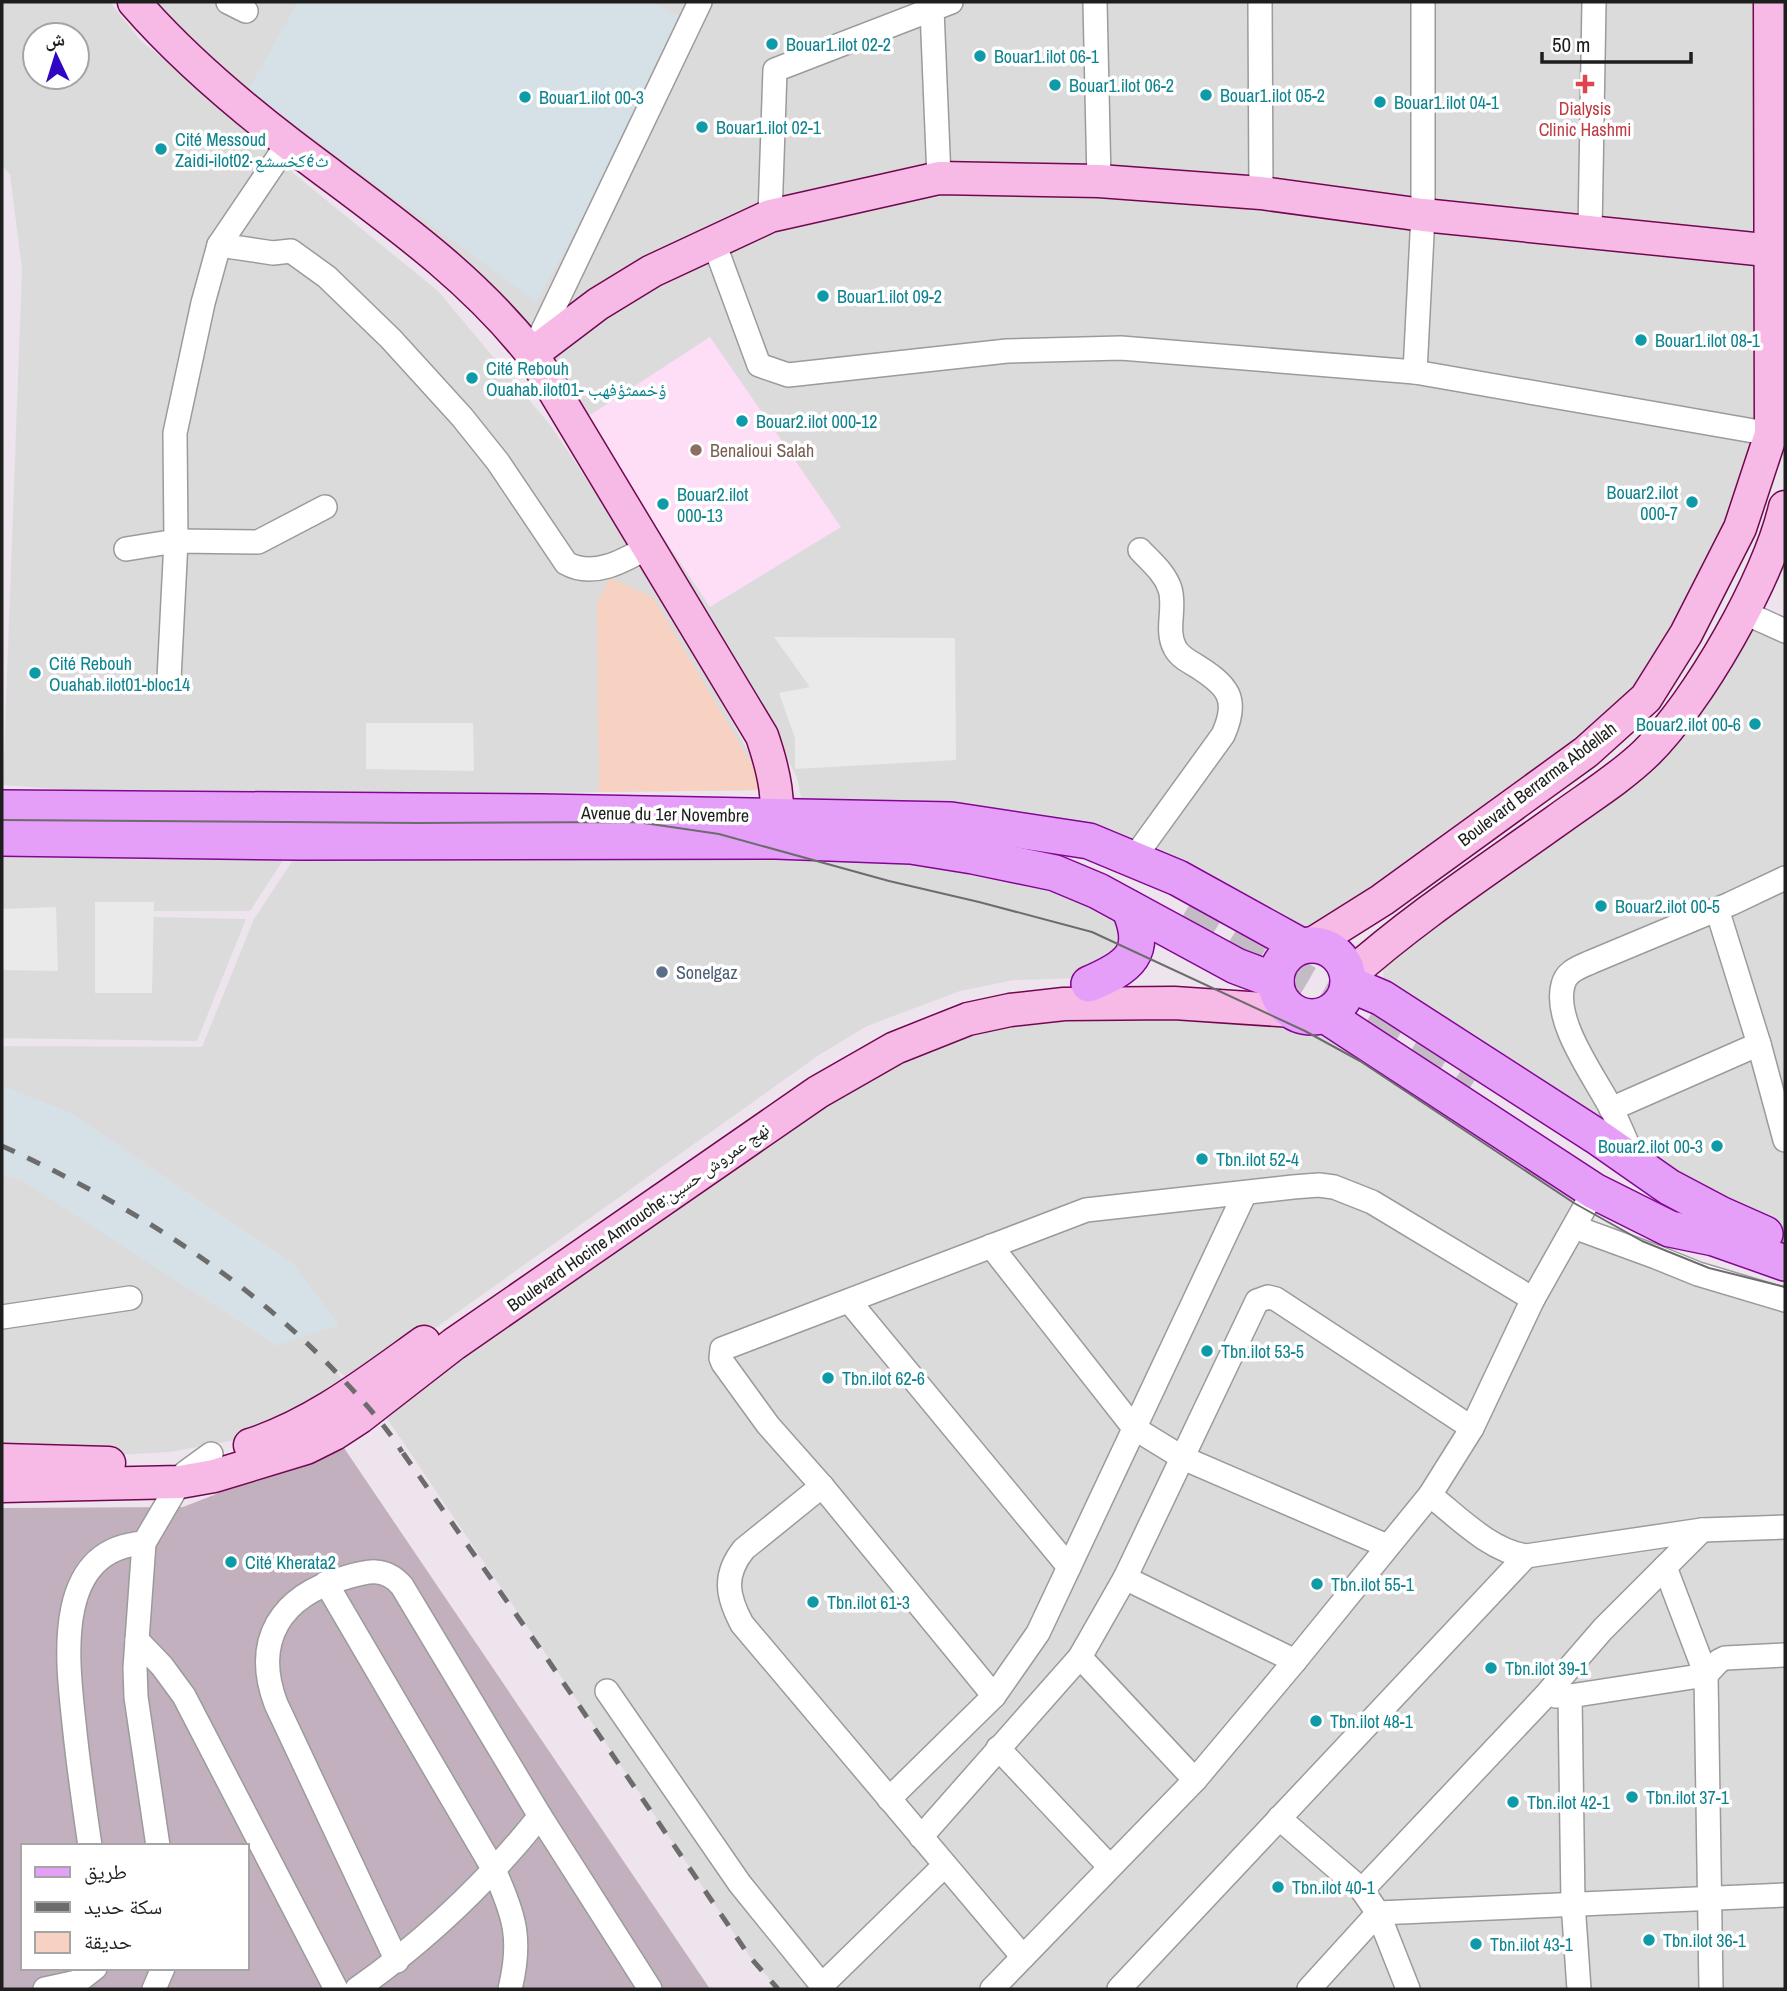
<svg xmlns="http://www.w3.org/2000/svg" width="1787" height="1991" font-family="'Archivo Narrow','Noto Naskh Arabic',sans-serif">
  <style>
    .residential { fill: #dbdbdc; fill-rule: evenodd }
    .industrial { fill: #d6e0e7 }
    .education { fill: #feddf7 }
    .construction { fill: #c3b0be; fill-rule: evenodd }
    .park { fill: #f7d2c2 }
    .parking { fill: #eaeaea }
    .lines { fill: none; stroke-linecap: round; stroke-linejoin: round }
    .primary-tunnel { stroke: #c4bcc4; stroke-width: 35; stroke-dasharray: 35 18; stroke-linecap: butt }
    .street-casing { stroke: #9b9b9b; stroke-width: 26 }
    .secondary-casing { stroke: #71084f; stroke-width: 35 }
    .primary-casing { stroke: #830593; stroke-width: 38 }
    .street { stroke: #fff; stroke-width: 23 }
    .secondary { stroke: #f7b9e6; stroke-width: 32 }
    .primary { stroke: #e69ff9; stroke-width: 35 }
    .tram { stroke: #6c6c6c; stroke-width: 2 }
    .rail { stroke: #6c6c6c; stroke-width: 5; stroke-dasharray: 14 14; stroke-linecap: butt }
    .culture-dot { fill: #0f9aa8; stroke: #fff; stroke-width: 2.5 }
    .health-dot { fill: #e0444e; stroke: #fff; stroke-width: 2.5 }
    .education-dot { fill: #8d6e63; stroke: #fff; stroke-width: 2.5 }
    .service-dot { fill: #5c6f8a; stroke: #fff; stroke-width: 2.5 }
    .labels { text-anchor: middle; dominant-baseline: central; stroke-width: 7; stroke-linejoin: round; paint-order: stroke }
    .culture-label { font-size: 18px; fill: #0d838f; stroke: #fff; text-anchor: start }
    .health-label { font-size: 18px; fill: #be3a42; stroke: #fff }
    .education-label { font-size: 18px; fill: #785e54; stroke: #fff; text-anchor: start }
    .street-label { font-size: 18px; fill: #1e1e1e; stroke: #fff }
    .service-label { font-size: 18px; fill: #4e5e75; stroke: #fff; text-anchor: start }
  </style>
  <rect width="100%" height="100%" fill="#ede4ee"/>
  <g class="residential">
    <path d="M2,2H110L141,41L283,151L293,173L438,291L551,426L603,504L671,610L748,751L767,790L362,795L82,791L3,785L22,269L10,174L2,166ZM35,35H77V77H35Z"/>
    <polygon points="146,2 215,2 243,16 241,2 1770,2 1771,434 1415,372 1121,348 755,369 1012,356 1120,354 1414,377 1761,438 1754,477 1629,709 1310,935 1182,870 804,813 797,778 772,728 670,549 533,339 297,138"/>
    <polygon points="1743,619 1785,635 1785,1228 1747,1216 1384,985 1383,970 1390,958 1613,788"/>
    <polygon points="2,847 289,851 250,911 151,911 153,917 246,919 197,1041 2,1038"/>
    <polygon points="299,851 909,855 1040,881 1120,914 1122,953 1082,978 1014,980 960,991 867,1026 819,1055 427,1334 353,1384 331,1364 348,1387 237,1440 169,1452 115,1455 2,1451 2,1175 22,1180 276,1345 338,1325 293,1264 70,1113 2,1086 2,1046 202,1047 254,919"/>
    <polygon points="1128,1019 1311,1026 1350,1047 1591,1200 1531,1291 1350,1188 1095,1202 712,1347 812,1483 742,1543 724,1595 1015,1957 984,1989 778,1989 750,1957 386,1417 485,1342 790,1127 926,1046 970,1032 1053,1022"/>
    <polygon points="1314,1191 1348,1200 1526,1302 1470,1419 1265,1288 1180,1450 1141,1426 1249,1198"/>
    <polygon points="1235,1200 1133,1417 1001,1249 1096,1213"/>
    <polygon points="1576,1236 1785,1306 1785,1522 1516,1553 1438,1493"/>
    <polygon points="990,1254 1128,1429 1068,1556 860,1303"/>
    <polygon points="1265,1302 1464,1430 1386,1539 1191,1455"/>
    <polygon points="848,1308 1063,1568 993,1687 727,1354"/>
    <polygon points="1137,1437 1175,1461 1075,1653 922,1825 897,1795 998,1701"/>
    <polygon points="1186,1466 1378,1548 1294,1653 1133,1576"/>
    <polygon points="821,1495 986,1696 890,1786 745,1615 738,1598 741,1569 751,1555"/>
    <polygon points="1430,1503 1512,1565 1107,1989 1001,1989"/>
    <polygon points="1785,1533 1785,1647 1708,1663 1672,1569 1706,1536"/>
    <polygon points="1685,1539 1362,1882 1287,1817 1529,1563"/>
    <polygon points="1663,1578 1698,1671 1558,1691"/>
    <polygon points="1127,1586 1286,1663 1194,1771 1087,1656"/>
    <polygon points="1785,1659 1785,1889 1719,1891 1712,1678 1723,1660"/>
    <polygon points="1080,1665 1187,1780 1110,1858 1006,1748"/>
    <polygon points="1700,1683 1707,1891 1579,1895 1576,1701"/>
    <polygon points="1548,1702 1565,1702 1568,1895 1381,1907 1370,1891"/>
    <polygon points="998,1757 1103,1867 1024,1947 929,1835"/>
    <polygon points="1279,1826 1371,1912 1303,1989 1124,1989"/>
    <polygon points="1785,1900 1785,1989 1717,1989 1719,1902"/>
    <polygon points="1707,1903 1706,1989 1586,1989 1580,1907"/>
    <polygon points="1568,1907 1574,1989 1415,1989 1387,1918"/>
    <polygon points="1376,1924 1402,1989 1318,1989"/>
  </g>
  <g class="industrial">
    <polygon points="298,2 650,2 691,22 536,302 248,90"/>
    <polygon points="2,1086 70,1113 293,1264 339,1325 276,1345 22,1180 2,1175"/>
  </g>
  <polygon class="education" points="710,337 841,527 710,607 584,419"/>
  <path class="construction" d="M342,1445L710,1989H2V1508L183,1507ZM23,1846H247V1968H23Z"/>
  <polygon class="park" points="610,578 653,597 767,790 599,792 597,603"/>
  <g class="parking">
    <polygon points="774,637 955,638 956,760 795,769 795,738 779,693 810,687"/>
    <polygon points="366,723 473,723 474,771 366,769"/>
    <polygon points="95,902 154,902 152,993 95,993"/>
    <polygon points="56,907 58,971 2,970 2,909"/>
  </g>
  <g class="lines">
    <polyline class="primary-tunnel" points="1187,909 1300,979 1429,1054 1473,1083"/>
    <g class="street-casing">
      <g id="street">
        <polyline points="228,2 246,11"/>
        <polyline points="1095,2 1099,181"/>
        <polyline points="1260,2 1261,193"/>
        <polyline points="932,10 939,178"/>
        <polyline points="770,216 775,70 951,2"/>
        <polyline points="1590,232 1594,2"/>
        <polyline points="714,243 759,365 788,375 1007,351 1121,348 1415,372 1771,434"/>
        <path d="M219,245L273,253L291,251L327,277L391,339L462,417L498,462L566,563C594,579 625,560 650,546"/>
        <polyline points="533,351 700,2"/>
        <polyline points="1415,372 1423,215 1423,2"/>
        <polyline points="126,549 176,541 175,433 203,303 219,245 288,143"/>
        <polyline points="1743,612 1785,631"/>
        <polyline points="169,679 176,541 258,542 325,507"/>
        <path d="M1134,858L1223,735C1240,698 1227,685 1195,665C1188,661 1179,656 1175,648C1165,630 1176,608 1170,589C1165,573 1151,562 1140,550"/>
        <polyline points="1759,1044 1785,1140"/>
        <polyline points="1611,1109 1759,1044 1717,909"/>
        <path d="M1634,1160C1627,1143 1620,1126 1612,1110C1595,1077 1553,1022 1563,985C1566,971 1580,967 1591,962L1730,904L1785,878"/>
        <polyline points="1574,1227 1656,1257 1698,1274 1785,1300"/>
        <polyline points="991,1246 1134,1428 1183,1458 1387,1546"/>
        <polyline points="849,1301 1069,1567"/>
        <polyline points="2,1317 130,1298"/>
        <path d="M822,1486L744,1549C723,1575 727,1596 742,1624L1023,1957"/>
        <path d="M1430,1495C1458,1517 1489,1550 1526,1556L1702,1530L1785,1527"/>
        <polyline points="1665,1567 1706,1675 1711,1989"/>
        <polyline points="1125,1578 1295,1661"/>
        <path d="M326,1583L494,1870C515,1916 522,1940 510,1989"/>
        <polyline points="137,1640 162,1666 184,1696 336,1989"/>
        <polyline points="1080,1657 1195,1780"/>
        <polyline points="607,1691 740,1884 825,1989"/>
        <polyline points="994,1696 822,1486 768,1425 723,1363 721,1358 722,1349 1086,1210 1293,1187 1319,1185 1334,1187 1372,1202 1533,1299"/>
        <polyline points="1556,1696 1570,1696 1706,1675 1719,1661 1725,1658 1785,1655"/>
        <polyline points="1570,1696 1573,1903 1579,1989"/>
        <polyline points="998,1748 1110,1867"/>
        <polyline points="889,1799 994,1696 1038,1633 1245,1193"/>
        <polyline points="1279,1818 1362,1890 1378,1913 1785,1895"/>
        <polyline points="921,1837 1080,1657 1125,1578 1257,1301 1268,1297 1276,1299 1472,1428"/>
        <path d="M90,1846C84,1805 78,1764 74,1723C67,1659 53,1549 144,1543"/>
        <polyline points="158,1846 136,1697 135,1668 144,1543 185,1473 211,1454"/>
        <polyline points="1362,1890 1545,1696 1603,1629 1702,1530"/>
        <path d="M397,1961L276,1704C252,1640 281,1596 344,1578C367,1571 385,1566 402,1586L540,1816L650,1989"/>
        <polyline points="822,1985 945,1865"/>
        <polyline points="45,1989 77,1982 95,1968"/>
        <polyline points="154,1989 163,1968"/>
        <path d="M357,1989C428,1939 486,1884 540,1816"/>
        <polyline points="992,1989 1195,1780 1295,1661 1430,1495 1472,1428 1533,1299 1594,1191"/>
        <polyline points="1119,1989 1526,1556"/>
        <polyline points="1309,1989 1378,1913 1408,1989"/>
      </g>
    </g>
    <g class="secondary-casing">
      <g id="secondary">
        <path d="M134,2C180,55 235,102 291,145C376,210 465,269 532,354L762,736C775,774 780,801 776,841"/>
        <polyline points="532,354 598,304 652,271 770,216 939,178 1099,181 1261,193 1423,215 1785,252"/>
        <polyline points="1312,944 1382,900 1586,752 1646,698 1686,634 1740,528 1771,434 1770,2"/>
        <path d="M1349,976C1414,918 1486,871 1556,821C1586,799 1619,779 1645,754C1698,703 1769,578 1785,507"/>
        <path d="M250,1445C315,1424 368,1382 424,1342"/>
        <polyline points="2,1460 109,1463"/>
        <polyline points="2,1486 180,1482 214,1476 306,1448 334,1434 360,1417 454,1344 818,1092 895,1048 968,1019 1010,1010 1064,1004 1174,1003 1293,1011"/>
      </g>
    </g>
    <g class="primary-casing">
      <g id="primary">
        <polyline points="2,808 542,812 951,820 1089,841 1178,878 1301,946"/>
        <polyline points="2,838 300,842 776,841 911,846 973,856 1055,873 1098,891 1236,966 1276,981"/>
        <circle cx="1312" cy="981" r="36"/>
        <path d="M1089,984C1129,967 1149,953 1129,908"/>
        <polyline points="1349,984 1382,998 1596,1136 1669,1187 1720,1214 1765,1234"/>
        <polyline points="1325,1015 1594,1191 1670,1229 1714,1238 1785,1263"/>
      </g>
    </g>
    <use href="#street" class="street"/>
    <use href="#secondary" class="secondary"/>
    <use href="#primary" class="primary"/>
    <polyline class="tram" points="2,820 418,823 637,822 719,834 889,881 979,902 1092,932 1305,1031 1360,1061 1574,1203 1642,1241 1709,1268 1785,1287"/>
    <g class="rail">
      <path d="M2,1146C123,1201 239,1272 332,1368C357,1394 385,1424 402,1452"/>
      <polyline points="403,1453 548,1660 750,1957 778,1989"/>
    </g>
  </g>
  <g class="culture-dot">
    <circle cx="772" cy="44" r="7"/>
    <circle cx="980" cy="56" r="7"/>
    <circle cx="1055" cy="85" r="7"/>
    <circle cx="1206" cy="95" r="7"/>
    <circle cx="525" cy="97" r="7"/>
    <circle cx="1380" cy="102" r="7"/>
    <circle cx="702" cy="127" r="7"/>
    <circle cx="161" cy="149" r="7"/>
    <circle cx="823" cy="296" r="7"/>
    <circle cx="1641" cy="340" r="7"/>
    <circle cx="472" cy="378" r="7"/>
    <circle cx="742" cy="421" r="7"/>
    <circle cx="1692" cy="502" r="7"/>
    <circle cx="663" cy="504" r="7"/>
    <circle cx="35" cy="673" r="7"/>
    <circle cx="1755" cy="724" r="7"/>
    <circle cx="1601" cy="906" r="7"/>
    <circle cx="1717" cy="1146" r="7"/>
    <circle cx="1202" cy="1159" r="7"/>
    <circle cx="1207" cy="1351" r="7"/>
    <circle cx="828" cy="1378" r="7"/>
    <circle cx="231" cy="1562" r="7"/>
    <circle cx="1317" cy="1584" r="7"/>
    <circle cx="813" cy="1602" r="7"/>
    <circle cx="1491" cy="1668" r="7"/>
    <circle cx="1316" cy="1721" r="7"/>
    <circle cx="1632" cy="1797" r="7"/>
    <circle cx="1513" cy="1802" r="7"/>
    <circle cx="1278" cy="1887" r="7"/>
    <circle cx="1649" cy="1940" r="7"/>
    <circle cx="1476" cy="1944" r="7"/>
  </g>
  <path class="health-dot" d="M1581.5 73.5h7v7h7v7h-7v7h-7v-7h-7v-7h7z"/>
  <circle class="education-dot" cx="696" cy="450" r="7"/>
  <circle class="service-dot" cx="662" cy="972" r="7"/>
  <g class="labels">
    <g class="culture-label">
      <text x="786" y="44">Bouar1.ilot 02-2</text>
      <text x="994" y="56">Bouar1.ilot 06-1</text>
      <text x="1069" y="85">Bouar1.ilot 06-2</text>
      <text x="1220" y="95">Bouar1.ilot 05-2</text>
      <text x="539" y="97">Bouar1.ilot 00-3</text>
      <text x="1394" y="102">Bouar1.ilot 04-1</text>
      <text x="716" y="127">Bouar1.ilot 02-1</text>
      <text x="175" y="139">Cité Messoud<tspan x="175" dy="21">Zaidi-ilot02-كخسشعéث</tspan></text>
      <text x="837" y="296">Bouar1.ilot 09-2</text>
      <text x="1655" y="340">Bouar1.ilot 08-1</text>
      <text x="486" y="368">Cité Rebouh<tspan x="486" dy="21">Ouahab.ilot01- ؤخممثؤفهب</tspan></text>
      <text x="756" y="421">Bouar2.ilot 000-12</text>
      <text x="1678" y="492" text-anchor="end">Bouar2.ilot<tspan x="1678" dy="21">000-7</tspan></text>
      <text x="677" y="494">Bouar2.ilot<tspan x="677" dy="21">000-13</tspan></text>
      <text x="49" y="663">Cité Rebouh<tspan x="49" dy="21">Ouahab.ilot01-bloc14</tspan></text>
      <text x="1741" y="724" text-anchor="end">Bouar2.ilot 00-6</text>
      <text x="1615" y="906">Bouar2.ilot 00-5</text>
      <text x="1703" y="1146" text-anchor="end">Bouar2.ilot 00-3</text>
      <text x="1216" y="1159">Tbn.ilot 52-4</text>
      <text x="1221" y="1351">Tbn.ilot 53-5</text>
      <text x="842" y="1378">Tbn.ilot 62-6</text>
      <text x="245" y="1562">Cité Kherata2</text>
      <text x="1331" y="1584">Tbn.ilot 55-1</text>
      <text x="827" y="1602">Tbn.ilot 61-3</text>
      <text x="1505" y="1668">Tbn.ilot 39-1</text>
      <text x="1330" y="1721">Tbn.ilot 48-1</text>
      <text x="1646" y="1797">Tbn.ilot 37-1</text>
      <text x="1527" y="1802">Tbn.ilot 42-1</text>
      <text x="1292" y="1887">Tbn.ilot 40-1</text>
      <text x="1663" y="1940">Tbn.ilot 36-1</text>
      <text x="1490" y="1944">Tbn.ilot 43-1</text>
    </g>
    <g class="health-label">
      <text x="1585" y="108">Dialysis<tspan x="1585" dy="21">Clinic Hashmi</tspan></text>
    </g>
    <g class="education-label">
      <text x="710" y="450">Benalioui Salah</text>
    </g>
    <g class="street-label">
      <text transform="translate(1537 784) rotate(-37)">Boulevard Berrarma Abdellah</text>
      <text transform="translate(665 814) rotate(1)">Avenue du 1er Novembre</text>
      <text transform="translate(638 1217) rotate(-35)">Boulevard Hocine Amrouche;نهج عمروش حسين</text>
    </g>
    <g class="service-label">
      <text x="676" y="972">Sonelgaz</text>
    </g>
  </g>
  <rect width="1787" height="1991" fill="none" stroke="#1e1e1e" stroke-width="7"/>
  <rect x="21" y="1844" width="228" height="126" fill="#ffffff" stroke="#a5a5a5" stroke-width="2"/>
  <rect x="35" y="1867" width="35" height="10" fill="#e69ff9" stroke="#a5a5a5" stroke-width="2"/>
  <text x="84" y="1879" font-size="21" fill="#1e1e1e">طريق</text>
  <rect x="35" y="1902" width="35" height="10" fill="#6c6c6c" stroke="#a5a5a5" stroke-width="2"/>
  <text x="84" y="1914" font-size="21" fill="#1e1e1e">سكة حديد</text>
  <rect x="35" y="1932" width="35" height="21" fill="#f7d2c2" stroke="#a5a5a5" stroke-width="2"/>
  <text x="84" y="1949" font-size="21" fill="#1e1e1e">حديقة</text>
  <g transform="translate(56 56) rotate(356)"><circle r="33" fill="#ffffff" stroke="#a5a5a5" stroke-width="2"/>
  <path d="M0-5L12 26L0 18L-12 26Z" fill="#3006c5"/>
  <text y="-10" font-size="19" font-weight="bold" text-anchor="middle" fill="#1e1e1e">ش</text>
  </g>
  <path d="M1542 52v10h149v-10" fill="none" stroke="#1e1e1e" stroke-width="3.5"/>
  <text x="1552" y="52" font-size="21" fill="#1e1e1e" stroke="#ffffff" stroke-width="5" paint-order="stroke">50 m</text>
</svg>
